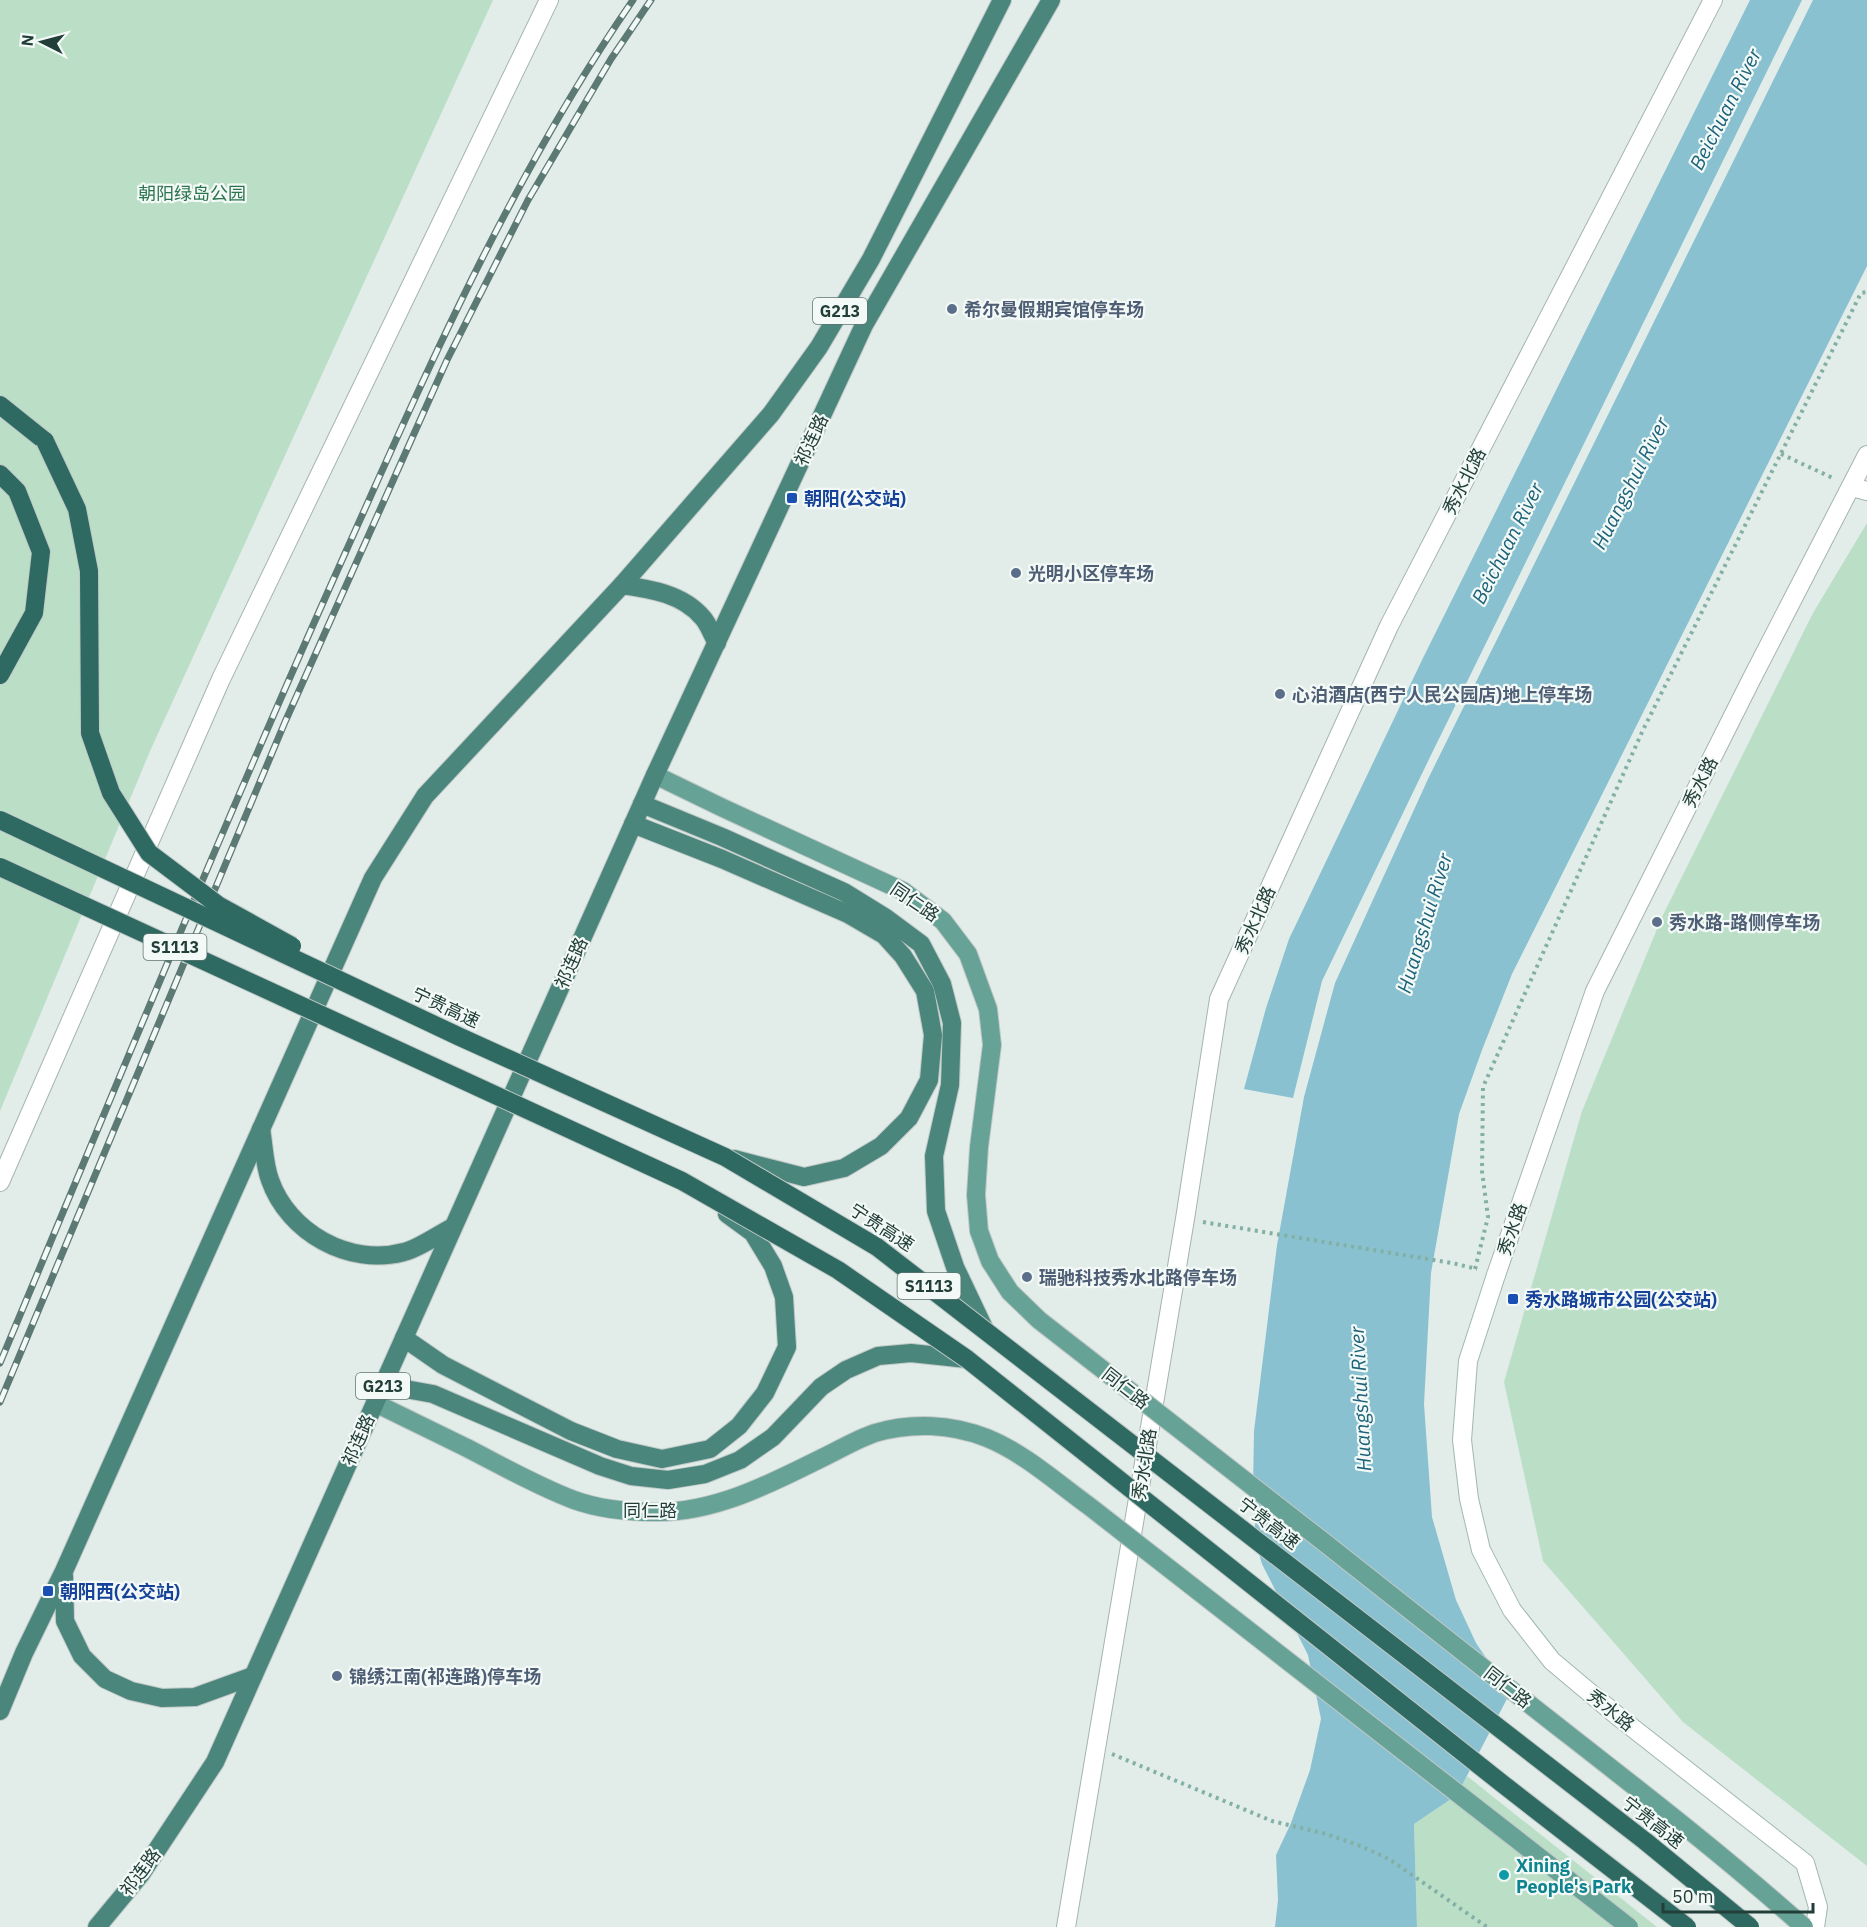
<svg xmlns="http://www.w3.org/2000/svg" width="1867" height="1927" font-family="'IBM Plex Sans','Noto Sans SC',sans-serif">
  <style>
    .green { fill: #bbdec7 }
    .water { fill: #8ac1d1 }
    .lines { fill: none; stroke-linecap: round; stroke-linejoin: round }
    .minor-casing { stroke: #a5b4b0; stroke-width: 20 }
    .tertiary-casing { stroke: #a5b4b0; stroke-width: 20 }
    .secondary-casing { stroke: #a0b8b2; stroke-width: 20 }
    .primary-casing { stroke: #c1c9c7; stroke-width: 20 }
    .trunk-casing { stroke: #c1c9c7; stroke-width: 20 }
    .motorway-casing { stroke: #c1c9c7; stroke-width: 20 }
    .path { stroke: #83b0a5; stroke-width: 4; stroke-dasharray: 3 4.5; stroke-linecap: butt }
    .minor { stroke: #fff; stroke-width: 18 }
    .tertiary { stroke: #fff; stroke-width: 18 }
    .secondary { stroke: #fff; stroke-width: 18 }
    .primary { stroke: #67a297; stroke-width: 18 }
    .trunk { stroke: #4a867c; stroke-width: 18 }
    .motorway { stroke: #2e6a62; stroke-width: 18 }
    .rail-casing { stroke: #5d7974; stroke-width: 7 }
    .rail { stroke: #f3f9f6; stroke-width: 4.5; stroke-dasharray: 14; stroke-linecap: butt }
    .primary-bridge-casing { stroke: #c1c9c7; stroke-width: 20; stroke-linecap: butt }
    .motorway-bridge-casing { stroke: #c1c9c7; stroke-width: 20; stroke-linecap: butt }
    .primary-bridge { stroke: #67a297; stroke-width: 18 }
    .motorway-bridge { stroke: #2e6a62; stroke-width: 18 }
    .service-dot { fill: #5c6f8a; stroke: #f3f9f6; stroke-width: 2 }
    .transit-dot { fill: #1a4fb4; stroke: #f3f9f6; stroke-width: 2 }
    .culture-dot { fill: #0f9aa8; stroke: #f3f9f6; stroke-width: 2 }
    .labels { text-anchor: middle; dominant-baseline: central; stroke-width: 4.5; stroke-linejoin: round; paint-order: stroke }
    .shield { fill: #f3f9f6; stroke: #617671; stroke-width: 1.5 }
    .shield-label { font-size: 16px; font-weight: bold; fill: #223e38 }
    .park-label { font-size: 18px; fill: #2c744e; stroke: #f3f9f6 }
    .service-label { font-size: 18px; font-weight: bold; fill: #4e5e75; stroke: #f3f9f6; text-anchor: start }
    .street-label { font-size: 18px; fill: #223e38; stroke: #f3f9f6 }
    .transit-label { font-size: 18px; font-weight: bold; fill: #164399; stroke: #f3f9f6; text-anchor: start }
    .culture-label { font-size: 18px; font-weight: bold; fill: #0d838f; stroke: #f3f9f6; text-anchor: start }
    .water-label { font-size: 20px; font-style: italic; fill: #1c627a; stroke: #f3f9f6 }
  </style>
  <rect width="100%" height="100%" fill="#e2ece9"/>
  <g class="green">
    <polygon points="0,0 493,0 150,751 0,1111"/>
    <polygon points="1867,523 1867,1866 1683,1722 1543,1561 1504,1382 1582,1111 1662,917 1813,613"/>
    <polygon points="1467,1776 1657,1927 1417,1927 1414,1824 1457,1795"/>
  </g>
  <g class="water">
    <polygon points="1750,0 1802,0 1431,755 1322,981 1293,1098 1244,1089 1266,1008 1289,939 1422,660"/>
    <polygon points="1813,0 1867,0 1867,266 1512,974 1482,1050 1459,1114 1431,1273 1424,1404 1432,1517 1456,1600 1476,1643 1510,1693 1457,1795 1414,1824 1417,1927 1275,1927 1278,1900 1276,1855 1291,1823 1310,1770 1321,1719 1308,1655 1262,1564 1256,1544 1253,1488 1254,1431 1277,1245 1304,1097 1335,983 1428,779"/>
  </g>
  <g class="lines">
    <g class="minor-casing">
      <g id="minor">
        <polyline points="1852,487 1867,491"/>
        <polyline points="1066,1927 1185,1219 1219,999 1389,626 1713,0"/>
      </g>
    </g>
    <g class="tertiary-casing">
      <g id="tertiary">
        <polyline points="0,1182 221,679 549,0"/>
        <polyline points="1496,1275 1595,991 1751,680 1867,455"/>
      </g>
    </g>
    <g class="secondary-casing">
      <polyline id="secondary" points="1496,1275 1468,1361 1462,1440 1469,1499 1481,1550 1512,1610 1552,1661 1620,1718 1805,1863 1818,1907 1815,1927"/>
    </g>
    <g class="primary-casing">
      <g id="primary">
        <polyline points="655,775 723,808 903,891 943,921 968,954 988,1009 992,1045 979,1147 976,1195 979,1231"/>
        <polyline points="375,1403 467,1448"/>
      </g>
    </g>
    <g class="trunk-casing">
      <g id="trunk">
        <path d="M622,585C651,589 683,594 703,618C709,625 712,635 717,643"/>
        <polyline points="642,804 722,837 844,892 886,918 921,944 942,984 952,1023 950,1085 934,1156 936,1211 955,1267 984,1328"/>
        <polyline points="633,824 722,859 848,914 884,935 903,956 925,991 933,1035 929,1080 909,1118 881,1146 844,1168 804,1177 734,1159"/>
        <path d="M261,1129C264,1145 264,1164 270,1180C288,1232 349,1267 404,1252C418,1249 439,1234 453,1227"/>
        <polyline points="404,1338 443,1365 571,1431 617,1449 662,1459 710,1449 739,1426 765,1393 787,1347 784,1297 773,1266 753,1233 727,1214"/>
        <polyline points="383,1385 433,1394 600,1466 631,1476 668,1480 705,1474 740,1460 773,1437 821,1387 846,1370 878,1356 911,1353 967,1359"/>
        <polyline points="64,1576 65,1621 82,1656 105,1679 131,1691 162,1698 195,1697 253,1676"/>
        <polyline points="0,1711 24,1653 64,1571 373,878 425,796 622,585 771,414 819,347 871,259 1002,0"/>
        <polyline points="97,1927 141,1874 215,1762 655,775 864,325 1051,0"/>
      </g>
    </g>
    <g class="motorway-casing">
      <g id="motorway">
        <polyline points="0,405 45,441"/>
        <polyline points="0,474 17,491 41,552 34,613 0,675"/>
      </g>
    </g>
    <g class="path">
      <polyline points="1781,454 1835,479"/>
      <polyline points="1203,1222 1452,1263 1477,1269"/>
      <polyline points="1475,1269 1488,1217 1482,1171 1483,1087 1643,730 1861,293 1867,292"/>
      <polyline points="1112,1754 1272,1821 1326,1834 1358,1845 1389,1859 1487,1927"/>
    </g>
    <use href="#minor" class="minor"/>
    <use href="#tertiary" class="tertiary"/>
    <use href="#secondary" class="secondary"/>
    <use href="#primary" class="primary"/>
    <use href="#trunk" class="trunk"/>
    <use href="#motorway" class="motorway"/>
    <g class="rail-casing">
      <g id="rail">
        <path d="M0,1363C114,1091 226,818 347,549C431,361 515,171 633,0"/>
        <polyline points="0,1402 285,722 447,360 528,200 611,59 651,0"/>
      </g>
    </g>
    <use href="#rail" class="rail"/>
    <g class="primary-bridge-casing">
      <g id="primary-bridge">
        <path d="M979,1231L990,1261L1010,1292L1039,1320C1196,1442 1354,1565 1510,1689C1609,1767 1710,1843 1804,1927"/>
        <path d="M467,1448C502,1466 537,1486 574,1500C599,1509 628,1512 655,1512C714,1513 770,1484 822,1458C839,1450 857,1439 875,1433C911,1422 952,1424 987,1438C1024,1453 1056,1482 1089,1506L1629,1927"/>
      </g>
    </g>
    <g class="motorway-bridge-casing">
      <g id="motorway-bridge">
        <polyline points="45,441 77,509 89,571 90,733 111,793 149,853 218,905 292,946"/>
        <polyline points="0,820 460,1037 725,1157 877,1247 1645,1841 1750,1927"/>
        <polyline points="0,867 682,1181 838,1270 967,1359 1504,1785 1687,1927"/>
      </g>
    </g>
    <use href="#primary-bridge" class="primary-bridge"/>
    <use href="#motorway-bridge" class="motorway-bridge"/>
  </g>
  <g class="service-dot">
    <circle cx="952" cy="309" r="6"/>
    <circle cx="1016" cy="573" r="6"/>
    <circle cx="1280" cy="694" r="6"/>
    <circle cx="1657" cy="922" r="6"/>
    <circle cx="1027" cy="1277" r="6"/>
    <circle cx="337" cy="1676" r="6"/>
  </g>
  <g class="transit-dot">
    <rect x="786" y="492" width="12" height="12" rx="3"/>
    <rect x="1507" y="1293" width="12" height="12" rx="3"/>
    <rect x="42" y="1585" width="12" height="12" rx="3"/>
  </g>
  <circle class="culture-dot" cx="1504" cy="1875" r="6"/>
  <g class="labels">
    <g class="shield">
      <rect x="813" y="298" width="54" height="26" rx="4.5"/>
      <rect x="143.5" y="934" width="63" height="26" rx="4.5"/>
      <rect x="897.5" y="1273" width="63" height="26" rx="4.5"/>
      <rect x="356" y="1373" width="54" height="26" rx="4.5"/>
    </g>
    <g class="shield-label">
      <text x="840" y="311">G213</text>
      <text x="175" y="947">S1113</text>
      <text x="929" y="1286">S1113</text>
      <text x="383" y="1386">G213</text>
    </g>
    <g class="park-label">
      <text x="192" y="193">朝阳绿岛公园</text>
    </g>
    <g class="service-label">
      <text x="964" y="309">希尔曼假期宾馆停车场</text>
      <text x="1028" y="573">光明小区停车场</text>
      <text x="1292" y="694">心泊酒店(西宁人民公园店)地上停车场</text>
      <text x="1669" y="922">秀水路-路侧停车场</text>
      <text x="1039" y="1277">瑞驰科技秀水北路停车场</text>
      <text x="349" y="1676">锦绣江南(祁连路)停车场</text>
    </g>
    <g class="street-label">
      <text transform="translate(811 440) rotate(-65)">祁连路</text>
      <text transform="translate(1464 481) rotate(-63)">秀水北路</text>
      <text transform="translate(1700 782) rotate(-63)">秀水路</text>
      <text transform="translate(915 902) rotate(34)">同仁路</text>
      <text transform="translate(1255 920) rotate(-66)">秀水北路</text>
      <text transform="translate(571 963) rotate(-66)">祁连路</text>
      <text transform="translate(446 1007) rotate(25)">宁贵高速</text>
      <text transform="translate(882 1227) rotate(33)">宁贵高速</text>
      <text transform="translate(1512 1229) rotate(-71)">秀水路</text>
      <text transform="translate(1126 1388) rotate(38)">同仁路</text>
      <text transform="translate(358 1440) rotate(-66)">祁连路</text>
      <text transform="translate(1144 1464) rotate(-81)">秀水北路</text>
      <text x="650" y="1510">同仁路</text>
      <text transform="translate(1269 1523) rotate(38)">宁贵高速</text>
      <text transform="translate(1508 1687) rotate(38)">同仁路</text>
      <text transform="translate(1611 1710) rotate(39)">秀水路</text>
      <text transform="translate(1653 1822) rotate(38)">宁贵高速</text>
      <text transform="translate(140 1872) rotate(-53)">祁连路</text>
    </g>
    <g class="transit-label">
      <text x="804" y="498">朝阳(公交站)</text>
      <text x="1525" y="1299">秀水路城市公园(公交站)</text>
      <text x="60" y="1591">朝阳西(公交站)</text>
    </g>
    <g class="culture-label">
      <text x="1516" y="1865">Xining<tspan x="1516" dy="21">People's Park</tspan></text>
    </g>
    <g class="water-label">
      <text transform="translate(1725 109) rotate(-63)">Beichuan River</text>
      <text transform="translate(1630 483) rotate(-63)">Huangshui River</text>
      <text transform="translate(1507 543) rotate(-63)">Beichuan River</text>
      <text transform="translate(1424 923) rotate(-73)">Huangshui River</text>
      <text transform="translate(1360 1399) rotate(-93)">Huangshui River</text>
    </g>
  </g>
  <g transform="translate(42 42) rotate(276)" stroke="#f3f9f6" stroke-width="4.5" paint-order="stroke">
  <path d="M0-4.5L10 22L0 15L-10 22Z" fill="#223e38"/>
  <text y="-9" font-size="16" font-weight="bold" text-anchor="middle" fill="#223e38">N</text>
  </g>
  <path d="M1663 1903v9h150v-9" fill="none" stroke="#223e38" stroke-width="3"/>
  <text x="1672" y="1903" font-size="18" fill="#223e38" stroke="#f3f9f6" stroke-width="4.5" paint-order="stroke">50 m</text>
</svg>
